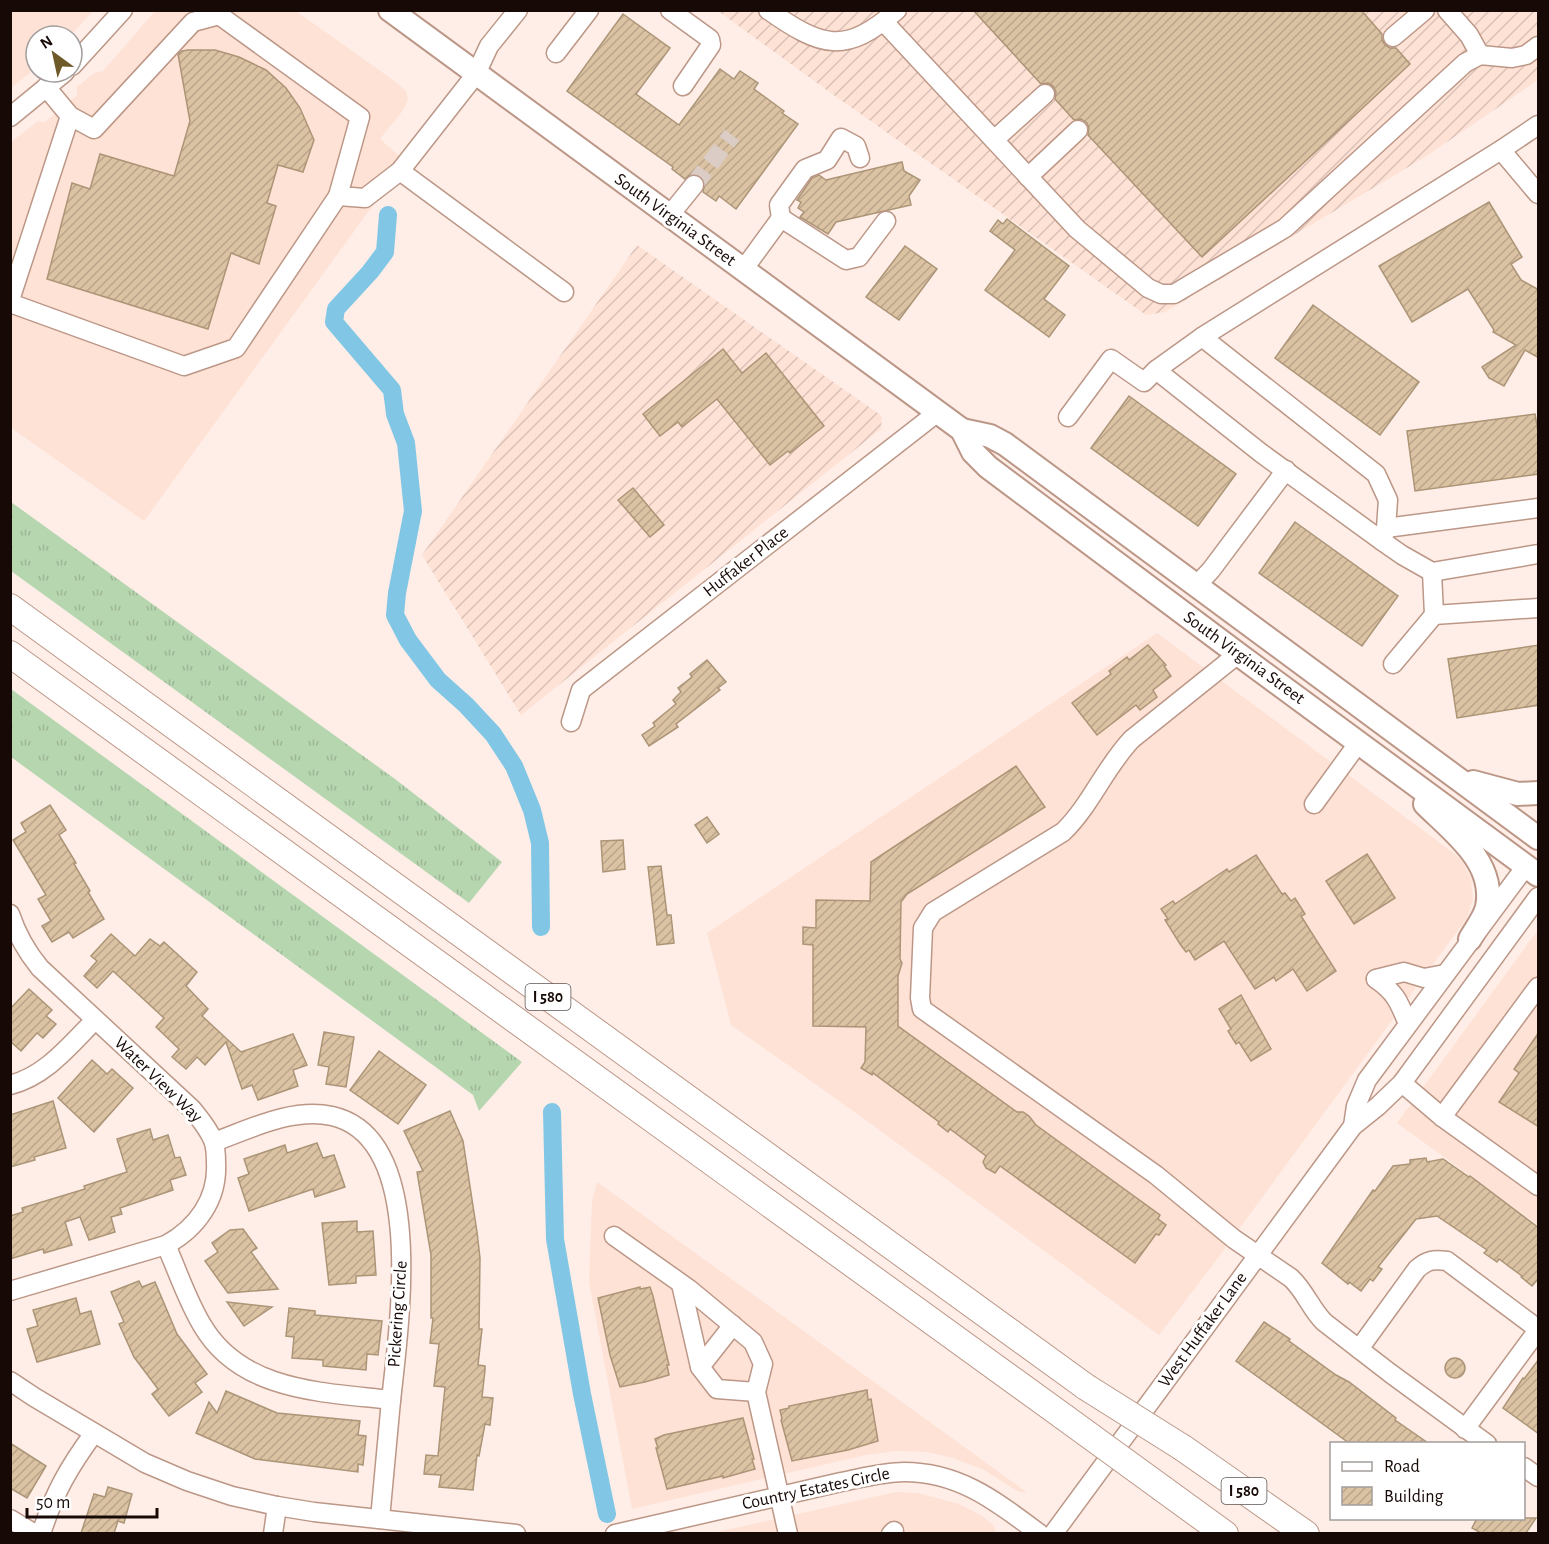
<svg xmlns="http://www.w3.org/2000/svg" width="1549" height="1544" font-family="'Alegreya Sans',sans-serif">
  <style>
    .built { fill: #ffe2d6 }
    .industrial { fill: url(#industrial-furrows) }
    .grass { fill: url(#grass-tufts) }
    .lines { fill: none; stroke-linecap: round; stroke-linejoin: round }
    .canal { stroke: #81c7e5; stroke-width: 18 }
    .building { fill: url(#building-hatch); stroke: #ac9577; stroke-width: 1.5 }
    .minor-tunnel { stroke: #dbccc5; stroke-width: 18; stroke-dasharray: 18 9; stroke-linecap: butt }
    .minor-casing { stroke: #bc9787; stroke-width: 21 }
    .major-casing { stroke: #bc9787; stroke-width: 26 }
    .highway-casing { stroke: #bc9787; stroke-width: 28 }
    .minor { stroke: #fff; stroke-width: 18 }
    .major { stroke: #fff; stroke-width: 22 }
    .highway { stroke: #fff; stroke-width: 26 }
    .highway-bridge-casing { stroke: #bc9787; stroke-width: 28; stroke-linecap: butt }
    .highway-bridge { stroke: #fff; stroke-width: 26 }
    .labels { text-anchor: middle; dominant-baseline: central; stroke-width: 6; stroke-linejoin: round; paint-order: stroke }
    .shield { fill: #fff; stroke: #5d5451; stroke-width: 1.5 }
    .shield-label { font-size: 16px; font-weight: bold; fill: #170a06 }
    .street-label { font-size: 18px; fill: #170a06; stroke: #fff }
  </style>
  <defs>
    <pattern id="industrial-furrows" width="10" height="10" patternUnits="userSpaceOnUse" patternTransform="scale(1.5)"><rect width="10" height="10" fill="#ffe2d6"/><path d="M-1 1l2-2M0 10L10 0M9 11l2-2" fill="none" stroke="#dac1b6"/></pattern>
    <pattern id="grass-tufts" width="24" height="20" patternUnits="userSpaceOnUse" patternTransform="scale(1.5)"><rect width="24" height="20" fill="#b6d6b0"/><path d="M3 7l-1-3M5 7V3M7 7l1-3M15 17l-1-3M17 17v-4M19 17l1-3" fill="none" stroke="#9cb696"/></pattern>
    <pattern id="building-hatch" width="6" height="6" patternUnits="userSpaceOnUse" patternTransform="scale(1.5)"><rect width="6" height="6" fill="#dac2a3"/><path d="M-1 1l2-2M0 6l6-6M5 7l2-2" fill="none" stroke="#baa58b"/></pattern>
  </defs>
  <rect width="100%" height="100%" fill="#feeee7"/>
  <g class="built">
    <polygon points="11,10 93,10 93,11 70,36 36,36 36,68 11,88"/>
    <polygon points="155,11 296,11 393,80 406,91 408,99 404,109 380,139 405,161 144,521 11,428 11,142 38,121 45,122 77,95 77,87 94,73 103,71"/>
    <polygon points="1157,633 1455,854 1463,862 1471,879 1473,899 1467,918 1212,1266 1159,1335 856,1113 731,1025 707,933"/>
    <polygon points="1538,932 1538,1225 1397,1123 1535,934"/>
    <polygon points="597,1182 1028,1493 1017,1491 984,1470 953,1458 927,1452 895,1451 866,1455 632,1509 589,1282 592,1201"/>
    <polygon points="896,1492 918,1493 959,1504 981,1515 993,1525 997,1533 708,1534"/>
  </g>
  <g class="industrial">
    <polygon points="718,11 1538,11 1538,80 1425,157 1165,312 1146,315 835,96"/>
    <polygon points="637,245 882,416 881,429 521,715 422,555"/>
  </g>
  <g class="grass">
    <polygon points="11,502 395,779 502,862 469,903 11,571"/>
    <polygon points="11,689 522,1062 479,1111 473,1095 441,1071 11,757"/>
  </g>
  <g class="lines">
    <g class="canal">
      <polyline points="388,215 385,252 370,272 336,309 334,322 392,390 395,414 406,443 413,511 397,593 395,615 408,640 438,680 466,705 493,734 514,766 532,810 540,843 541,927"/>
      <polyline points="552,1112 555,1239 582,1394 607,1514"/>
    </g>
  </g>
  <g class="building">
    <polygon points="973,10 1361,10 1382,34 1382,40 1385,45 1390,48 1396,48 1410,64 1202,257 1088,135 1089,128 1087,123 1081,119 1074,120 1055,99 1056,92 1053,86 1048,83 1041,84"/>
    <polygon points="623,14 670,48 636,94 679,125 720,69 734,79 740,71 758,83 754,89 784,111 782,113 798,124 736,209 719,196 716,201 703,192 705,182 701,176 691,174 685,179 672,169 673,167 567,91"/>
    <polygon points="188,50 215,50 239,57 266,70 286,88 300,108 314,140 303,172 278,165 267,203 276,206 259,264 231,253 208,329 47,279 72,183 90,189 100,154 174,176 190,121 178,54 182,51"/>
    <polygon points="902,162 904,171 920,180 909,196 911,205 836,222 828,234 800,217 804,212 798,208 801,202 797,200 812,178 819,175 826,180"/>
    <polygon points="1489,202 1522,257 1511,264 1521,280 1539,290 1539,358 1525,350 1504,386 1489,378 1482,367 1516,345 1493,332 1494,330 1468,289 1412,322 1379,266"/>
    <polygon points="1007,219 1069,266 1044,299 1065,315 1049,337 985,290 1015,250 990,231 998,220 1003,224"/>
    <polygon points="905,246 937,269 899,320 866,297"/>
    <polygon points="1313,305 1419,382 1380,435 1275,358"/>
    <polygon points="723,349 742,373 766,353 824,426 790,453 788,451 770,465 717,399 682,427 678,422 660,436 643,414"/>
    <polygon points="1129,396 1236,474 1198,526 1091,448"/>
    <polygon points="1535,414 1539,437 1539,474 1415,491 1407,431"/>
    <polygon points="633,488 664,525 650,537 618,500"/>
    <polygon points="1295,522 1398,596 1362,646 1259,573"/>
    <polygon points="1148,645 1166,665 1164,666 1171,676 1153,690 1157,697 1140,710 1136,705 1097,735 1072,703 1111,674 1109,671 1127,657 1129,660"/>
    <polygon points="1539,645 1539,705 1457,718 1448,659"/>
    <polygon points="707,660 726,682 718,688 720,690 676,724 678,727 649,746 642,735 655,726 653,723 676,704 673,700 681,692 678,688 692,677 690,674"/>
    <polygon points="1016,766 1045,807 907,894 901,902 900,959 902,963 898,976 898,1026 1017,1112 1023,1112 1029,1116 1036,1125 1160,1215 1158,1219 1166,1225 1159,1235 1156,1234 1135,1263 1000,1166 995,1173 986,1168 983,1162 986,1156 950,1129 948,1132 938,1124 939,1122 873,1073 872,1075 861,1068 865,1062 866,1027 813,1026 813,945 803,944 803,927 816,928 816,900 870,901 871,862"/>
    <polygon points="50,805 66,830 59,835 76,863 74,864 90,891 88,892 104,919 73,938 69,932 52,942 42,926 51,921 38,899 46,895 13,840 26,832 21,823"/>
    <polygon points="707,817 719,834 707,843 695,825"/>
    <polygon points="623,840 625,869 603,872 601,841"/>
    <polygon points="1367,854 1395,898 1354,924 1326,881"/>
    <polygon points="1256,855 1282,894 1285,893 1291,901 1295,898 1305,914 1301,916 1336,971 1307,991 1293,969 1276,981 1274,977 1255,989 1224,941 1195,960 1189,950 1186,952 1180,944 1165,920 1168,919 1161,909 1173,901 1175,904 1227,869 1229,872"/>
    <polygon points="661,866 667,915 671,915 674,943 657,945 648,867"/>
    <polygon points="111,934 135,956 150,939 160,946 164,942 197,972 186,986 208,1009 202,1016 241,1052 293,1034 307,1065 293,1070 298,1086 258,1100 252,1085 242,1089 226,1042 205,1065 197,1057 186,1069 172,1057 179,1049 156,1027 164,1018 113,971 97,988 84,976 97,961 91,956"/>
    <polygon points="29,989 52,1010 46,1016 56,1024 43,1038 37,1033 21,1051 10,1041 10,1009"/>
    <polygon points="1241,995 1271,1049 1251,1061 1239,1042 1236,1044 1228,1031 1231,1029 1219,1009"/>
    <polygon points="324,1032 354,1037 346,1087 326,1084 329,1067 318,1065"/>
    <polygon points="1539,1032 1539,1127 1499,1102 1519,1073 1514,1069"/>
    <polygon points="379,1051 426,1085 398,1124 350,1090"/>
    <polygon points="92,1060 107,1074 112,1069 133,1088 94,1132 58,1098"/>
    <polygon points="53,1101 66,1148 34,1157 35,1160 10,1167 10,1115"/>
    <polygon points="450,1111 463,1141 477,1232 480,1258 479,1329 482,1329 478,1365 485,1366 485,1370 482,1397 493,1398 490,1425 485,1424 479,1456 477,1455 473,1490 439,1487 441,1475 424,1474 426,1455 438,1456 445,1387 434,1386 439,1344 430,1343 433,1318 431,1318 431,1255 417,1172 423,1171 404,1131"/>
    <polygon points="150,1129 153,1140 168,1135 175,1158 180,1157 186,1175 170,1180 173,1190 120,1208 122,1214 111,1217 115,1232 89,1240 80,1217 65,1222 72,1245 44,1253 43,1249 10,1259 10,1216 23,1212 22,1208 85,1189 84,1186 127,1172 117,1139"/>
    <polygon points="317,1143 323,1158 334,1155 345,1187 315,1197 313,1189 249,1211 238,1178 249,1174 244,1159 285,1145 287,1153"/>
    <polygon points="1426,1158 1427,1162 1443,1159 1469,1177 1470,1176 1539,1228 1539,1278 1532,1286 1521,1277 1522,1276 1499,1259 1497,1262 1484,1253 1487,1250 1437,1216 1416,1219 1378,1267 1382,1269 1373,1281 1370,1279 1361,1291 1349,1282 1348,1284 1322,1263 1373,1190 1375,1191 1393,1166 1410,1164 1410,1160"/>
    <polygon points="357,1221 357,1232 373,1231 376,1275 356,1276 356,1283 329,1285 322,1223"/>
    <polygon points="243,1229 257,1248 251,1252 278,1289 228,1293 205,1261 218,1252 212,1243 230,1230"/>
    <polygon points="139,1281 142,1287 155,1282 177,1334 207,1374 195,1383 202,1392 169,1416 152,1394 158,1389 134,1357 119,1324 124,1322 111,1292"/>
    <polygon points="640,1287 640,1289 650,1287 653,1296 669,1365 667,1365 669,1375 645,1382 620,1387 610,1355 598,1298"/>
    <polygon points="76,1298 80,1314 91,1311 100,1344 37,1362 27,1329 38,1326 33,1310"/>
    <polygon points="227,1302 272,1307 244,1326"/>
    <polygon points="289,1308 315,1311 315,1315 382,1321 378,1355 367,1354 366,1370 323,1366 323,1360 292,1358 294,1337 286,1336"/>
    <polygon points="1264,1322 1290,1339 1289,1341 1336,1375 1349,1382 1396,1418 1395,1420 1428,1443 1349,1443 1236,1361"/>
    <circle cx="1455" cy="1368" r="10"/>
    <polygon points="1539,1359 1539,1434 1503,1408 1523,1378 1524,1379"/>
    <polygon points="867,1390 868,1400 871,1399 878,1441 848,1450 792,1461 781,1420 782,1419 780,1410 789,1408 789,1406"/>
    <polygon points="226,1391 277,1413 360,1421 358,1435 366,1436 363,1465 358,1464 358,1472 255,1459 196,1433 209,1402 217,1413"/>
    <polygon points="743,1418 754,1459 752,1459 755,1469 723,1478 723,1476 667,1489 656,1448 658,1448 655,1439 664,1435"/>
    <polygon points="10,1443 46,1466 27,1498 10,1488"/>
    <polygon points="108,1487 132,1494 124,1523 118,1521 114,1533 81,1533 94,1494 105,1497"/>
    <polygon points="1477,1518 1536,1518 1526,1533 1481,1533 1472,1528"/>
  </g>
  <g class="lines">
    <polyline class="minor-tunnel" points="694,185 732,135"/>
    <g class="minor-casing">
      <g id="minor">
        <polyline points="670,10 710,39 711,45 683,86"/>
        <path d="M768,10C821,47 845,56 897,10"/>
        <polyline points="1447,10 1469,35 1480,55"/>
        <polyline points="884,22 1077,229 1148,288 1161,294 1174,294 1285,228 1465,63 1480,55 1512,58 1526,55 1538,46"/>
        <polyline points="1393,37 1425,10"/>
        <polyline points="556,53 589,10"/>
        <polyline points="72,66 123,10"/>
        <polyline points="46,87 70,116 94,129 193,22 219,15 360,117 338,196 365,198 400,171 476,74 489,46 518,10"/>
        <polyline points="10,117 65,72"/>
        <polyline points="994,140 1045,94"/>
        <polyline points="1501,150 1538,125"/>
        <polyline points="400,171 564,292"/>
        <polyline points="1028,177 1078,130"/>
        <polyline points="1538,194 1501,150 1202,337 1156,370 1261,453 1382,541 1402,555 1432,572 1538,554"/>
        <polyline points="669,216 694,185"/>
        <polyline points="781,218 779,205 805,169 827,160 841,138 856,146 860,158"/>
        <polyline points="743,270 781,218 846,260 859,257 886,221"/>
        <polyline points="10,300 70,116"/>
        <polyline points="10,303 184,366 236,348 338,196"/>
        <polyline points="1202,337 1376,474 1388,500 1386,528 1382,541"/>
        <polyline points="1068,417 1111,359 1144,382 1156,370"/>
        <polyline points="1386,528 1538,508"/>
        <polyline points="1432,572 1434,615 1538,608"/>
        <polyline points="1196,586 1211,570 1286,470"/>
        <path d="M1238,654L1132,739C1105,767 1091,805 1063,832L933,912L923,928L920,998L922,1009L1156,1175L1234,1239L1291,1278C1305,1291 1311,1309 1324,1322L1390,1373L1487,1444"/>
        <polyline points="1393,664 1434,615"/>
        <polyline points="571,722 581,690 938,412"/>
        <polyline points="1314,804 1359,742"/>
        <path d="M10,914C17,935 26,951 40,968L192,1109C200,1119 208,1128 213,1140C216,1147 216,1156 216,1163C218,1199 197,1228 166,1245L10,1291"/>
        <polyline points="1376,979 1404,972 1424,978 1445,974"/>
        <path d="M1376,979C1396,993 1399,1002 1408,1024"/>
        <polyline points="1402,1083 1442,1117 1538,1186"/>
        <path d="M10,1085C46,1076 70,1045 95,1020"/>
        <polyline points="1442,1117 1538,987"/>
        <polyline points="1353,1126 1356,1106 1367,1080 1526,866"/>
        <path d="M214,1142C250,1129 293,1107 332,1116C429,1138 398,1331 391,1401C387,1440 384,1479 380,1519"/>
        <polyline points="614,1236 689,1289 753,1342 763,1364 756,1392 788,1534"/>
        <path d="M166,1245C178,1272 187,1300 202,1325C241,1392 323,1392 391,1400"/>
        <polyline points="681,1284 700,1367 717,1389 756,1392"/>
        <path d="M1359,1349L1417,1269C1427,1260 1434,1259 1447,1261L1538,1329"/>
        <polyline points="700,1367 733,1325"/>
        <polyline points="10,1381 34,1397 145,1463 187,1481 232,1496 277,1506 314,1512 516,1534"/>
        <polyline points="1465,1429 1538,1330"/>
        <polyline points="1524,1467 1538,1477"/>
        <polyline points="10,1519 35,1534"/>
        <path d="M41,1534C54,1493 69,1467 94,1433"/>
        <polyline points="273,1534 277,1506"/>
        <path d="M615,1534L841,1482C862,1478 883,1472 904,1472C960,1472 997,1502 1040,1534"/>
        <polyline points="891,1534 894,1531"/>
        <polyline points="1053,1534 1353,1126 1378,1106 1402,1083 1538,897"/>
      </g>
    </g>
    <g class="major-casing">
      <g id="major">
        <polyline points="390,10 962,430 973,452 988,467 1238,654 1538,875"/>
        <polyline points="962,430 990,436 1005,444 1538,838"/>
        <polyline points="1473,782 1518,794 1538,793"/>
        <path d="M1425,804C1452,831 1496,862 1487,907C1485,917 1475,930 1470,939"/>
      </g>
    </g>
    <g class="highway-casing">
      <g id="highway">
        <polyline points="10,607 1086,1387"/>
        <polyline points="10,654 1064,1417"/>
        <polyline points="1183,1448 1306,1534"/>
        <polyline points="1163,1489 1225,1534"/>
      </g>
    </g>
    <use href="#minor" class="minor"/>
    <use href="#major" class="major"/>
    <use href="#highway" class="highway"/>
    <g class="highway-bridge-casing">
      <g id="highway-bridge">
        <polyline points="1086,1387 1183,1448"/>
        <polyline points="1064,1417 1163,1489"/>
      </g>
    </g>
    <use href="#highway-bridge" class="highway-bridge"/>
  </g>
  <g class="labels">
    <g class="shield">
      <rect x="525.5" y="984" width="45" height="26" rx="4.5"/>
      <rect x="1221.5" y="1478" width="45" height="26" rx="4.5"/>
    </g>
    <g class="shield-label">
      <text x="548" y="997">I 580</text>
      <text x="1244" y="1491">I 580</text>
    </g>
    <g class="street-label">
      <text transform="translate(675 220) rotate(36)">South Virginia Street</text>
      <text transform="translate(746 562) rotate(-38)">Huffaker Place</text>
      <text transform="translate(1244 658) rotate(36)">South Virginia Street</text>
      <text transform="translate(158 1080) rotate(44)">Water View Way</text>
      <text transform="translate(398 1314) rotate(-86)">Pickering Circle</text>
      <text transform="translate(1203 1330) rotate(-54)">West Huffaker Lane</text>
      <text transform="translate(816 1489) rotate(-12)">Country Estates Circle</text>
    </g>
  </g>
  <rect width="1549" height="1544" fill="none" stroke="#170a06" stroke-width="24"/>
  <rect x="1330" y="1442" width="195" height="78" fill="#ffffff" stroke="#a29d9b" stroke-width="1.5"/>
  <rect x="1342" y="1462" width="30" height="9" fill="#ffffff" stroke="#a29d9b" stroke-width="1.5"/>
  <text x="1384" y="1472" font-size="18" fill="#170a06">Road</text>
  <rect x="1342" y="1487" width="30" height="18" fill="url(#building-hatch)" stroke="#a29d9b" stroke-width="1.5"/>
  <text x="1384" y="1502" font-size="18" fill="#170a06">Building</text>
  <g transform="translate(54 54) rotate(327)"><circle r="28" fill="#ffffff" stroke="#a29d9b" stroke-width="1.5"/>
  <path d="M0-4.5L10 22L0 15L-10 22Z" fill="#6e5928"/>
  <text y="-9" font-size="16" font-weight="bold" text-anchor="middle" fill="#170a06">N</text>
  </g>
  <path d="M27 1508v9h130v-9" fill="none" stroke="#170a06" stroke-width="3"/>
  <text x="36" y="1508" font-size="18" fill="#170a06" stroke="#ffffff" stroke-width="4.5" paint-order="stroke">50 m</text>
</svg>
